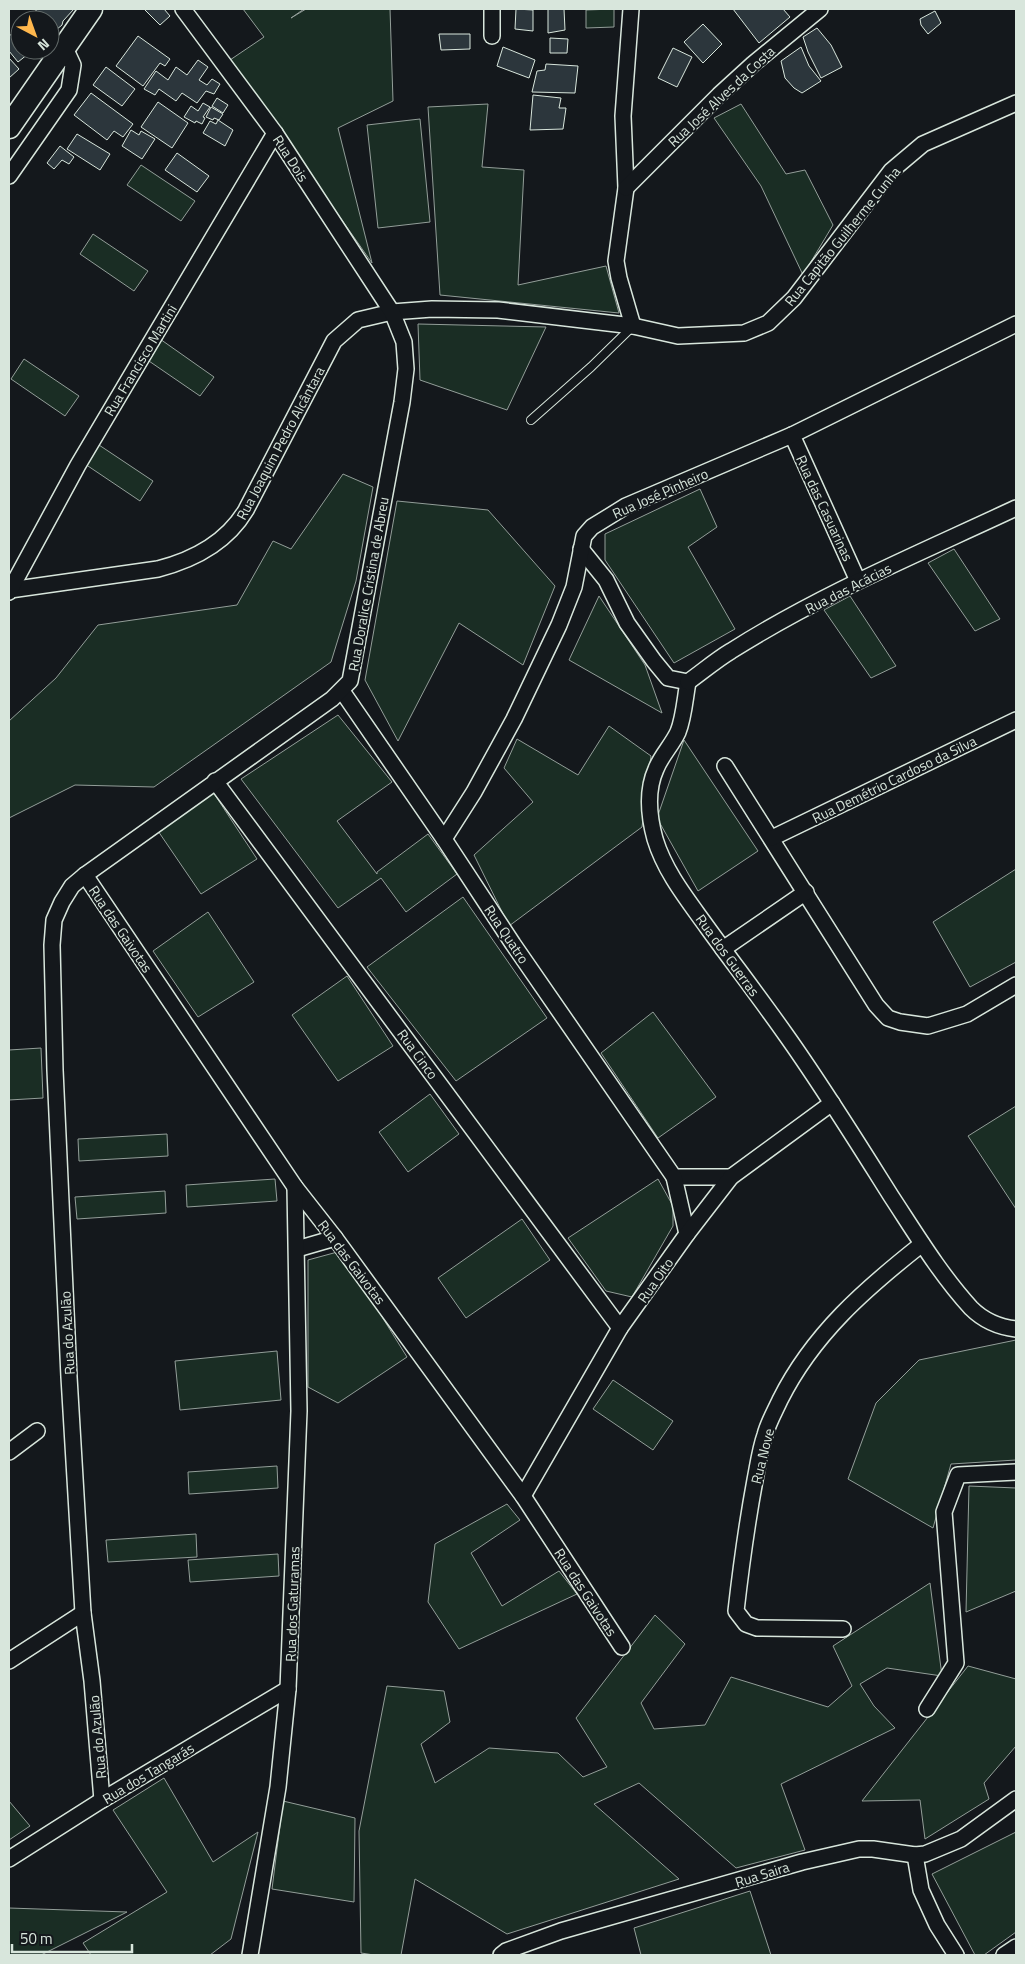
<svg xmlns="http://www.w3.org/2000/svg" width="1025" height="1964" font-family="'Titillium Web',sans-serif">
  <style>
    .green { fill: #1a2d24; stroke: #939e99 }
    .building { fill: #2c363c; stroke: #d8e6dc }
    .lines { fill: none; stroke-linecap: round; stroke-linejoin: round }
    .lane-casing { stroke: #d8e6dc; stroke-width: 10 }
    .street-casing { stroke: #d8e6dc; stroke-width: 18 }
    .primary-casing { stroke: #d8e6dc; stroke-width: 25 }
    .lane { stroke: #14181c; stroke-width: 8 }
    .street { stroke: #14181c; stroke-width: 15 }
    .primary { stroke: #14181c; stroke-width: 22 }
    .labels { text-anchor: middle; dominant-baseline: central; stroke-width: 4; stroke-linejoin: round; paint-order: stroke }
    .street-label { font-size: 14px; fill: #d8e6dc; stroke: #14181c }
  </style>
  <rect width="100%" height="100%" fill="#14181c"/>
  <g class="green">
    <polygon points="243,9 304,9 291,18 306,9 390,9 393,101 338,128 372,263 230,60 264,37"/>
    <polygon points="614,9 614,27 586,28 586,10"/>
    <polygon points="488,104 482,167 524,170 518,285 606,266 619,313 440,295 428,107"/>
    <polygon points="741,104 786,174 805,170 833,225 803,275 761,186 714,118"/>
    <polygon points="420,119 430,222 378,228 367,125"/>
    <polygon points="141,165 195,201 181,221 127,185"/>
    <polygon points="93,234 148,271 134,291 80,254"/>
    <polygon points="418,324 546,327 507,410 420,380"/>
    <polygon points="160,339 214,377 200,396 146,359"/>
    <polygon points="24,359 79,396 65,416 11,379"/>
    <polygon points="99,445 153,481 140,501 85,464"/>
    <polygon points="343,474 373,487 356,581 331,662 154,787 75,785 9,818 9,721 56,678 98,625 237,605 273,541 291,549"/>
    <polygon points="700,489 717,527 688,547 735,629 674,663 605,560 605,534"/>
    <polygon points="397,501 488,510 555,586 523,665 459,623 398,741 365,680"/>
    <polygon points="954,549 1000,619 975,631 928,563"/>
    <polygon points="599,596 645,665 662,713 569,660"/>
    <polygon points="850,596 896,666 871,678 824,610"/>
    <polygon points="338,715 392,782 337,821 377,874 377,872 428,834 457,874 406,912 381,878 338,908 241,779"/>
    <polygon points="609,726 651,756 642,827 509,926 474,855 533,802 504,768 517,739 578,775"/>
    <polygon points="684,740 758,851 698,891 657,818"/>
    <polygon points="211,789 257,859 201,894 156,828"/>
    <polygon points="1016,869 1016,962 970,987 933,922"/>
    <polygon points="463,897 547,1018 456,1081 367,967"/>
    <polygon points="208,912 254,982 198,1017 153,951"/>
    <polygon points="347,976 393,1046 338,1081 292,1015"/>
    <polygon points="653,1012 716,1097 658,1138 601,1053"/>
    <polygon points="41,1048 43,1098 9,1100 9,1050"/>
    <polygon points="430,1094 459,1134 408,1172 379,1132"/>
    <polygon points="1016,1106 1016,1209 968,1136"/>
    <polygon points="167,1134 168,1156 79,1161 78,1139"/>
    <polygon points="275,1179 277,1201 187,1207 186,1185"/>
    <polygon points="658,1179 673,1206 673,1226 632,1297 606,1291 568,1238"/>
    <polygon points="165,1191 166,1213 77,1219 75,1197"/>
    <polygon points="522,1219 550,1260 466,1318 438,1278"/>
    <polygon points="341,1251 407,1357 338,1403 308,1387 308,1260"/>
    <polygon points="1016,1340 1016,1460 951,1464 933,1528 848,1479 876,1403 919,1360"/>
    <polygon points="277,1351 281,1400 180,1410 175,1361"/>
    <polygon points="613,1380 673,1421 653,1450 593,1409"/>
    <polygon points="277,1466 278,1488 189,1494 188,1472"/>
    <polygon points="969,1486 1016,1488 1016,1591 966,1612"/>
    <polygon points="507,1504 520,1520 471,1553 502,1606 559,1571 577,1594 459,1649 428,1602 435,1544"/>
    <polygon points="196,1534 197,1557 108,1562 106,1540"/>
    <polygon points="278,1554 279,1576 190,1582 188,1560"/>
    <polygon points="930,1583 942,1676 887,1668 860,1684 874,1706 895,1728 781,1784 805,1850 736,1868 639,1783 594,1804 679,1879 507,1934 415,1879 401,1955 374,1955 361,1953 359,1831 387,1686 444,1691 450,1722 421,1744 435,1783 489,1748 558,1753 583,1777 607,1767 576,1718 655,1615 685,1644 641,1703 654,1729 705,1725 731,1677 828,1707 852,1686 833,1646"/>
    <polygon points="968,1666 1016,1679 1016,1746 984,1783 989,1799 925,1839 920,1800 862,1801"/>
    <polygon points="164,1778 213,1862 258,1832 231,1939 210,1955 91,1955 83,1943 167,1892 113,1810"/>
    <polygon points="9,1801 30,1826 9,1840"/>
    <polygon points="283,1801 355,1818 354,1902 272,1889"/>
    <polygon points="1016,1832 1016,1932 984,1955 975,1955 932,1874"/>
    <polygon points="750,1891 771,1955 641,1955 634,1928"/>
    <polygon points="9,1908 127,1912 41,1955 9,1955"/>
  </g>
  <g class="building">
    <polygon points="38,9 74,9 63,21 62,25 50,35 50,20 25,19"/>
    <polygon points="144,9 164,9 170,16 160,25"/>
    <polygon points="516,9 533,10 533,31 515,29"/>
    <polygon points="548,9 564,9 565,30 548,33"/>
    <polygon points="733,9 783,9 790,17 759,43"/>
    <polygon points="935,11 941,23 928,34 921,25 920,19"/>
    <polygon points="703,24 722,44 703,63 684,42"/>
    <polygon points="817,28 831,45 842,67 821,78 808,52 803,37"/>
    <polygon points="17,30 20,34 20,50 33,50 18,62 9,51 9,36"/>
    <polygon points="439,34 470,34 470,49 441,50"/>
    <polygon points="138,36 170,59 165,66 160,63 143,86 116,66"/>
    <polygon points="550,38 568,39 567,53 550,53"/>
    <polygon points="503,47 535,60 529,78 497,66"/>
    <polygon points="801,47 809,66 821,81 802,93 794,88 785,78 781,61"/>
    <polygon points="673,48 692,57 677,87 658,78"/>
    <polygon points="9,58 19,69 9,78"/>
    <polygon points="198,60 208,67 199,80 207,85 212,79 220,84 214,94 206,91 197,103 182,93 176,101 159,89 155,95 144,89 156,71 168,80 176,67 187,75"/>
    <polygon points="546,64 578,66 575,93 532,92 537,71 545,70"/>
    <polygon points="106,67 135,89 122,106 93,85"/>
    <polygon points="91,93 133,124 123,137 114,131 107,140 74,115"/>
    <polygon points="533,95 561,98 559,108 566,108 563,129 530,130"/>
    <polygon points="217,98 228,105 223,113 212,106"/>
    <polygon points="158,102 188,123 172,148 141,127"/>
    <polygon points="203,103 210,107 203,117 205,118 202,124 196,121 195,123 184,117 191,106 198,111"/>
    <polygon points="211,107 223,114 219,120 214,118 213,120 206,117"/>
    <polygon points="218,120 233,130 225,146 203,133 210,121 216,124"/>
    <polygon points="131,130 139,135 141,131 155,139 142,159 122,146"/>
    <polygon points="77,134 110,154 100,170 67,149"/>
    <polygon points="60,146 74,157 69,164 62,160 54,169 47,163"/>
    <polygon points="177,153 209,176 197,192 165,170"/>
  </g>
  <g class="lines">
    <g class="lane-casing">
      <polyline id="lane" points="531,420 591,367 632,327"/>
    </g>
    <g class="street-casing">
      <g id="street">
        <polyline points="492,9 492,36"/>
        <polyline points="631,9 623,116 626,188 616,261 619,278 633,326"/>
        <polyline points="9,176 69,90 73,65 65,48"/>
        <polyline points="626,188 719,95 753,64 820,9"/>
        <polyline points="792,435 858,581"/>
        <polyline points="581,549 606,580 627,623 654,661 668,678 688,682"/>
        <path d="M10,590L158,569C193,560 227,542 246,510L334,341L358,320L392,312L432,309L498,310L633,326L678,336L744,333L768,323L794,298L891,171L923,144L1016,103"/>
        <polyline points="9,592 78,465 275,133"/>
        <path d="M688,682C685,698 684,717 678,732C672,745 661,756 656,769C646,791 649,817 655,839C665,872 687,899 707,927C733,963 760,998 786,1035C823,1087 857,1142 891,1196C916,1234 940,1274 971,1308C984,1321 998,1327 1016,1329"/>
        <path d="M688,682C702,672 716,660 731,651C821,594 920,553 1016,508"/>
        <polyline points="342,691 444,839 513,944 674,1177 731,1177"/>
        <polyline points="725,766 876,1005 888,1018 900,1022 928,1026 967,1014 1016,985"/>
        <polyline points="215,781 620,1328"/>
        <polyline points="772,838 1016,720"/>
        <polyline points="444,839 474,792 514,719 559,625 574,587 584,536 592,527 626,506 792,435 1016,324"/>
        <polyline points="85,875 295,1187 335,1238 523,1496 622,1647"/>
        <polyline points="723,949 806,892"/>
        <polyline points="674,1177 687,1234"/>
        <polyline points="297,1249 335,1238"/>
        <polyline points="9,1452 37,1431"/>
        <polyline points="523,1496 620,1328 687,1234 731,1177 832,1103"/>
        <path d="M843,1629L757,1628L746,1624L736,1611C741,1567 747,1523 755,1480C758,1465 760,1449 765,1435C768,1423 775,1411 780,1400C813,1334 865,1289 922,1244"/>
        <polyline points="9,1661 83,1613"/>
        <polyline points="927,1709 956,1663 944,1512 958,1475 1016,1472"/>
        <polyline points="102,1800 92,1681 83,1613 69,1377 55,1070 52,945 54,920 62,902 72,886 85,875 332,699 350,681 402,402 406,369 404,342 392,312 275,133 183,9"/>
        <polyline points="915,1855 921,1890 937,1925 956,1955"/>
        <polyline points="9,1859 102,1800 288,1689"/>
        <polyline points="250,1955 278,1787 288,1689 299,1411 295,1187"/>
        <polyline points="501,1955 506,1951 561,1931 802,1862 859,1849 873,1849 915,1855 925,1854 961,1839 1016,1799"/>
        <polyline points="1004,1955 1016,1947"/>
      </g>
    </g>
    <g class="primary-casing">
      <polyline id="primary" points="9,127 91,9"/>
    </g>
    <use href="#lane" class="lane"/>
    <use href="#street" class="street"/>
    <use href="#primary" class="primary"/>
  </g>
  <g class="labels">
    <g class="street-label">
      <text transform="translate(721 96) rotate(-43)">Rua José Alves da Costa</text>
      <text transform="translate(291 158) rotate(57)">Rua Dois</text>
      <text transform="translate(842 236) rotate(-51)">Rua Capitão Guilherme Cunha</text>
      <text transform="translate(140 360) rotate(-59)">Rua Francisco Martini</text>
      <text transform="translate(280 443) rotate(-62)">Rua Joaquim Pedro Alcântara</text>
      <text transform="translate(660 493) rotate(-24)">Rua José Pinheiro</text>
      <text transform="translate(825 508) rotate(65)">Rua das Casuarinas</text>
      <text transform="translate(368 584) rotate(-80)">Rua Doralice Cristina de Abreu</text>
      <text transform="translate(848 588) rotate(-27)">Rua das Acácias</text>
      <text transform="translate(894 779) rotate(-26)">Rua Demétrio Cardoso da Silva</text>
      <text transform="translate(121 929) rotate(56)">Rua das Gaivotas</text>
      <text transform="translate(507 934) rotate(56)">Rua Quatro</text>
      <text transform="translate(728 955) rotate(54)">Rua dos Guerras</text>
      <text transform="translate(418 1054) rotate(54)">Rua Cinco</text>
      <text transform="translate(352 1262) rotate(53)">Rua das Gaivotas</text>
      <text transform="translate(655 1280) rotate(-55)">Rua Oito</text>
      <text transform="translate(67 1333) rotate(-93)">Rua do Azulão</text>
      <text transform="translate(762 1456) rotate(-76)">Rua Nove</text>
      <text transform="translate(586 1592) rotate(57)">Rua das Gaivotas</text>
      <text transform="translate(292 1604) rotate(-88)">Rua dos Gaturamas</text>
      <text transform="translate(97 1737) rotate(-95)">Rua do Azulão</text>
      <text transform="translate(148 1773) rotate(-31)">Rua dos Tangarás</text>
      <text transform="translate(762 1874) rotate(-17)">Rua Saira</text>
    </g>
  </g>
  <rect width="1025" height="1964" fill="none" stroke="#d8e6dc" stroke-width="20"/>
  <g transform="translate(35 35) rotate(139)"><circle r="24" fill="#14181c" stroke="#626a69"/>
  <path d="M0-4L9 19L0 12L-9 19Z" fill="#ffb74d"/>
  <text y="-8" font-size="14" font-weight="bold" text-anchor="middle" fill="#d8e6dc">N</text>
  </g>
  <path d="M12 1944v8h120v-8" fill="none" stroke="#d8e6dc" stroke-width="2.5"/>
  <text x="20" y="1944" font-size="15" fill="#d8e6dc" stroke="#14181c" stroke-width="4" paint-order="stroke">50 m</text>
</svg>
